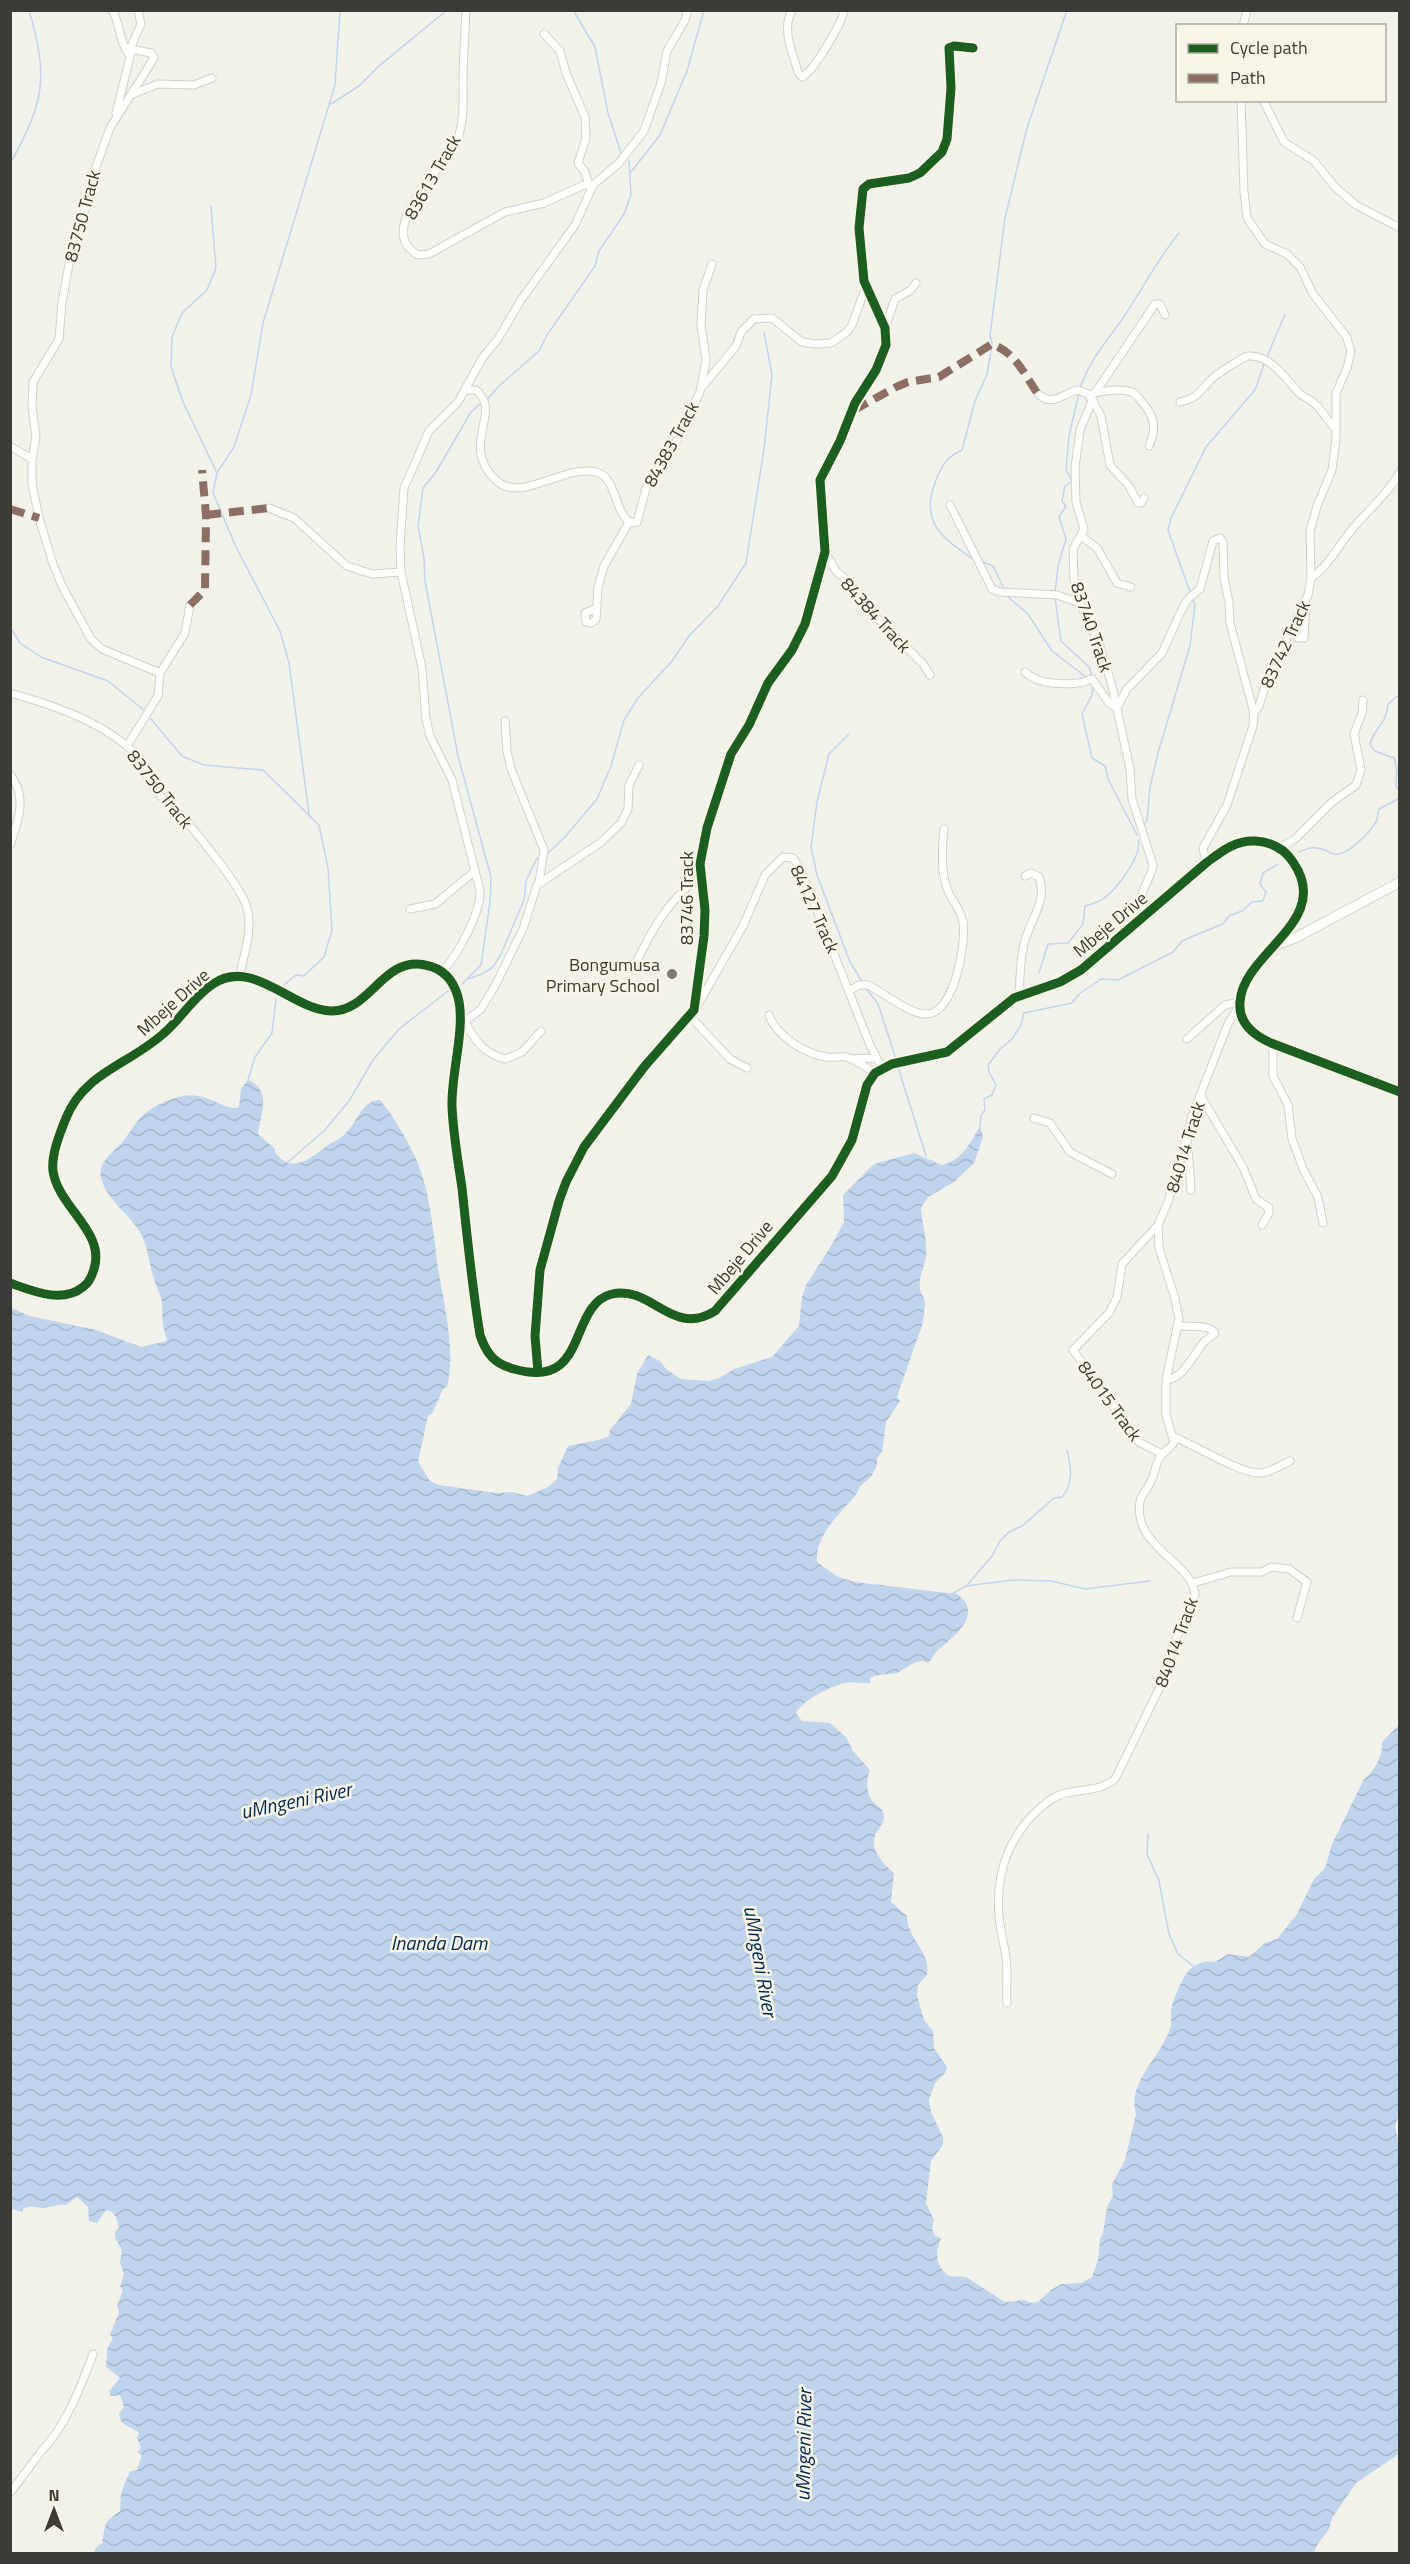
<svg xmlns="http://www.w3.org/2000/svg" width="1410" height="2564" font-family="'Titillium Web',sans-serif">
  <style>
    .water { fill: url(#water-waves) }
    .lines { fill: none; stroke-linecap: round; stroke-linejoin: round }
    .stream { stroke: #c0d4ed; stroke-width: 1.5 }
    .minor-casing { stroke: #d1d0ca; stroke-width: 9 }
    .tertiary-casing { stroke: #d1d0ca; stroke-width: 11 }
    .minor { stroke: #fdfdfc; stroke-width: 7 }
    .tertiary { stroke: #fdfdfc; stroke-width: 9 }
    .quiet { stroke: #8d6e63; stroke-width: 8; stroke-dasharray: 15 8; stroke-linecap: butt }
    .cycleway-casing { stroke: #f7f5e6; stroke-width: 13 }
    .cycleway { stroke: #1b5e20; stroke-width: 9 }
    .poi-dot { fill: #7c7b74; stroke: #f7f5e6; stroke-width: 2 }
    .labels { text-anchor: middle; dominant-baseline: central; stroke-width: 5; stroke-linejoin: round; paint-order: stroke }
    .street-label { font-size: 18px; fill: #3c3b35; stroke: #f7f5e6 }
    .poi-label { font-size: 18px; fill: #3c3b35; stroke: #f7f5e6; text-anchor: end }
    .water-label { font-size: 20px; font-style: italic; fill: #022856; stroke: #f7f5e6 }
  </style>
  <defs>
    <pattern id="water-waves" width="16" height="10" patternUnits="userSpaceOnUse" patternTransform="scale(1.5)"><rect width="16" height="10" fill="#c0d4ed"/><path d="M0 5q4-4 8 0t8 0" fill="none" stroke="#a6b7cc"/></pattern>
  </defs>
  <rect width="100%" height="100%" fill="#f3f2ea"/>
  <path class="water" d="M248,1080C273,1091 260,1114 258,1134L275,1149V1153C277,1154 279,1157 281,1159C296,1171 313,1156 324,1148C330,1143 339,1140 344,1135C357,1124 361,1100 380,1100C393,1115 403,1133 412,1151C430,1183 433,1232 438,1268C444,1304 456,1351 447,1387L443,1389L432,1414L428,1416L418,1462L430,1481L439,1485L496,1493L512,1492L527,1496L548,1487L557,1479L558,1468L568,1446C579,1443 602,1441 609,1436L610,1430L631,1404L637,1374L648,1355L660,1361L666,1369L681,1379L709,1381L719,1378L734,1369L772,1357L799,1326L802,1297L806,1285L831,1246L844,1222L843,1195L874,1164L914,1153L942,1165C964,1159 968,1145 980,1127L983,1137L974,1163L954,1182L928,1197L921,1208C922,1225 928,1241 926,1258C924,1268 918,1278 920,1289C921,1294 924,1297 925,1302C925,1308 923,1324 921,1329C912,1353 905,1374 897,1397L900,1401L886,1422L882,1452L877,1458V1465L871,1477L860,1486C858,1494 852,1499 847,1505C833,1520 815,1540 817,1562L838,1577L855,1582L957,1594C984,1613 955,1636 938,1650C935,1653 932,1658 930,1661C926,1665 926,1661 922,1661C913,1661 904,1670 897,1673C888,1675 879,1673 870,1678V1683C862,1684 853,1681 845,1683C831,1686 801,1701 796,1713L802,1721L830,1723L846,1737L853,1751L870,1770C866,1779 866,1794 873,1802C876,1805 881,1807 883,1812C891,1830 851,1835 894,1873L891,1902L907,1916C907,1940 931,1950 927,1975L918,1985L917,1995L924,2020L933,2031L934,2048L947,2067L946,2072L935,2083L929,2100L931,2112L943,2137V2145L931,2161L926,2203L934,2220L932,2229L935,2236L941,2238C935,2253 935,2266 949,2276L966,2277L1005,2302L1024,2300L1031,2303L1038,2302L1051,2290L1061,2284L1081,2283L1092,2277L1098,2260L1100,2239L1103,2233L1107,2207L1113,2196L1112,2184L1125,2160L1136,2114C1126,2081 1164,2055 1171,2025C1172,2019 1170,2012 1172,2006C1173,2000 1183,1977 1187,1973C1193,1964 1205,1960 1215,1962L1228,1954L1249,1957L1265,1943L1277,1939L1297,1914L1314,1879L1325,1868L1332,1844L1364,1779C1375,1770 1383,1756 1382,1742L1399,1725L1400,2111L1395,2127L1400,2148L1399,2454L1356,2483L1332,2518L1329,2529L1317,2545L1314,2553H94L95,2549L102,2543C106,2523 103,2523 120,2511L121,2493L130,2471L137,2470L142,2455L137,2452L141,2448L137,2438L139,2433C130,2425 121,2428 119,2414L124,2407L120,2395L111,2396L109,2391L120,2378L106,2367L107,2349L113,2338L110,2335L119,2312L117,2306L123,2290L120,2286L124,2274L120,2263L122,2250L115,2238V2232L119,2228L116,2217L112,2212L106,2210L97,2223L89,2221L88,2207L77,2197L66,2205C57,2204 46,2209 42,2208C34,2207 31,2205 23,2209V2212L11,2209V1308L30,1316L96,1330L141,1347L166,1341L167,1339C161,1322 163,1321 162,1304C162,1297 157,1289 155,1282C149,1267 149,1249 141,1234C130,1214 107,1201 101,1178C97,1160 118,1150 126,1137C132,1130 136,1121 143,1115C152,1107 163,1102 175,1098C205,1087 225,1113 239,1107L241,1089Z"/>
  <g class="lines">
    <g class="stream">
      <polyline points="573,10 595,47 608,113 621,153"/>
      <polyline points="331,104 359,86 379,66 447,10"/>
      <path d="M10,164C44,102 49,79 29,10"/>
      <polyline points="631,172 660,135 687,71 704,10"/>
      <polyline points="211,206 216,268 207,290 182,313 172,337 171,367 183,402 216,471"/>
      <polyline points="992,343 990,336 1005,218 1027,128 1067,10"/>
      <polyline points="1267,357 1285,314"/>
      <path d="M1080,389C1088,362 1107,341 1123,318C1142,290 1157,260 1179,233"/>
      <polyline points="486,401 499,386 539,351 547,335 595,266 599,251 624,214 631,195 629,161"/>
      <path d="M973,559C942,538 919,522 936,480C942,465 947,457 962,450L975,401L987,374L992,345"/>
      <polyline points="983,562 993,566 1003,587"/>
      <polyline points="1055,592 1058,566 1066,539 1059,517 1066,506 1062,501 1065,486 1072,481 1066,470 1069,436 1079,393"/>
      <polyline points="1190,592 1168,530 1171,518 1206,447 1255,390 1264,364"/>
      <polyline points="1007,596 1028,614 1052,651 1086,677"/>
      <polyline points="1055,598 1061,641 1089,667 1092,676"/>
      <polyline points="10,627 20,643 41,657 108,681 145,711"/>
      <polyline points="1093,683 1092,695 1082,714 1092,758 1105,766 1108,779 1137,835"/>
      <path d="M1400,694L1388,704C1387,725 1373,728 1370,745L1375,751L1394,758L1397,768L1396,787L1400,791"/>
      <polyline points="151,719 182,756 204,765 263,770 319,825 328,868 332,930 324,957 304,976 296,975 284,985"/>
      <polyline points="849,734 829,754 817,802 811,847 817,875 850,962 863,983"/>
      <polyline points="309,814 289,663 280,631 236,547 213,493 217,473 234,447 251,395 263,323 335,85 340,10"/>
      <polyline points="1144,824 1147,821 1150,787 1158,753 1190,646 1195,605 1193,599"/>
      <path d="M1299,852C1310,848 1312,846 1325,850C1328,851 1331,854 1334,854C1347,857 1370,832 1376,822C1378,818 1377,814 1379,809L1400,798"/>
      <polyline points="546,855 565,837 597,799 611,766 624,720 638,698 672,661 689,636 718,606 746,563 764,449 772,375 764,332"/>
      <path d="M1039,973L1048,944L1068,943L1083,924L1085,906C1091,904 1099,902 1103,899C1116,890 1143,855 1138,840"/>
      <polyline points="468,979 482,974 493,967 501,954 524,900 526,881 537,858"/>
      <polyline points="462,984 481,965 490,902 491,877 458,756 425,581 424,558 418,526 423,488 436,472 471,412 480,404"/>
      <polyline points="865,987 878,1004 896,1059"/>
      <polyline points="898,1067 926,1156"/>
      <polyline points="248,1080 255,1057 272,1033 276,999"/>
      <polyline points="980,1127 981,1115 985,1110 984,1099 992,1095 996,1085 989,1072 988,1065 1000,1049 1012,1039 1021,1025 1024,1013 1072,1003 1079,994 1101,979 1118,980 1173,952 1182,941 1191,937 1223,924 1229,916 1242,911 1252,902 1263,901 1266,892 1260,884 1263,873 1278,864"/>
      <polyline points="288,1162 325,1130 349,1101 373,1060 399,1029 448,991"/>
      <path d="M968,1584L992,1556L1000,1541L1009,1532L1022,1526L1054,1498L1062,1497C1074,1484 1071,1466 1067,1450"/>
      <polyline points="952,1594 966,1586 1013,1580 1051,1581 1085,1589 1150,1581"/>
      <polyline points="1148,1834 1147,1854 1159,1881 1169,1934 1178,1954 1193,1966"/>
    </g>
    <g class="minor-casing">
      <g id="minor">
        <path d="M112,10C121,24 118,41 129,54"/>
        <path d="M466,10C465,35 463,60 463,84C463,101 464,118 459,135C450,164 371,229 418,255L429,254L505,212L544,203L584,185H593"/>
        <path d="M792,10C781,30 793,53 798,72L802,77C813,72 842,24 844,10"/>
        <polyline points="1243,26 1247,10"/>
        <polyline points="544,34 560,51 566,73 585,117 586,138 578,163 585,172 589,185"/>
        <polyline points="133,94 158,84 194,85 212,78"/>
        <polyline points="1263,100 1284,142 1314,161 1335,187 1356,205 1400,228"/>
        <polyline points="116,113 132,49"/>
        <polyline points="885,328 895,299 911,290 916,283"/>
        <polyline points="703,386 736,346 741,332 754,319 772,318 802,342 815,344 831,343 847,332 852,325 866,286"/>
        <path d="M465,390H476C504,412 457,447 498,482C522,502 566,464 596,472C618,478 613,512 631,523L637,522L647,485L677,441L700,392L706,360L701,325L703,290L712,264"/>
        <path d="M1094,393C1105,391 1120,388 1132,392C1136,394 1139,398 1142,402C1155,417 1157,428 1149,446"/>
        <polyline points="1095,393 1155,304 1160,304 1165,315"/>
        <path d="M1038,394C1053,407 1062,394 1078,390L1088,394L1092,401L1080,430L1075,467L1076,502L1084,529L1073,549L1074,579L1080,603L1100,646L1112,686L1130,769L1132,799L1153,865C1150,886 1133,892 1147,914"/>
        <polyline points="1091,397 1101,416 1110,465 1129,486 1138,503 1141,503 1144,498"/>
        <path d="M1180,402C1201,397 1199,390 1213,378C1217,374 1243,357 1248,356C1270,354 1287,380 1299,393C1303,397 1310,399 1314,403C1323,410 1327,421 1335,428"/>
        <polyline points="10,446 32,459 36,437 32,406 33,382 59,339 62,303 74,236 90,198 96,167 110,128 154,58 151,53 135,50 131,47 141,24 138,10"/>
        <polyline points="32,459 32,483 39,518 53,564 62,586 91,639 102,649 160,673"/>
        <polyline points="950,505 992,589 1000,592 1057,595 1080,603"/>
        <polyline points="269,508 294,518 347,566 372,574 401,572"/>
        <polyline points="1081,536 1097,548 1117,583 1131,587"/>
        <polyline points="825,552 836,571 852,585 877,618 923,664 930,675"/>
        <path d="M1311,578C1329,566 1340,543 1354,527C1370,508 1388,494 1400,472"/>
        <polyline points="597,608 585,613 586,622 591,623 596,620 598,587 604,566 629,522"/>
        <polyline points="1294,627 1298,638 1304,638 1306,604"/>
        <path d="M1025,672C1037,684 1062,685 1078,683C1083,683 1087,680 1092,679L1109,703L1117,708L1127,689L1162,653L1182,609L1189,598L1200,589L1213,541L1220,538L1223,542L1224,578L1229,602L1230,623L1254,713"/>
        <path d="M10,693C52,705 92,718 126,745C141,757 145,776 156,791C161,797 167,801 173,807C189,823 240,885 246,905C254,928 244,955 239,977"/>
        <polyline points="505,721 507,751 511,769 544,850 539,883"/>
        <polyline points="127,746 158,696 160,673 185,633 190,605"/>
        <path d="M10,775C28,796 18,822 10,845"/>
        <polyline points="1280,848 1296,838 1332,802 1356,785 1361,770 1354,734 1362,713 1363,700"/>
        <polyline points="1206,863 1203,848 1227,805 1253,726 1254,713 1259,706 1268,677 1308,595 1311,578 1310,531 1317,506 1332,470 1336,438 1336,393 1347,368 1351,351 1346,336 1313,294 1300,267 1287,254 1265,244 1247,218 1244,192 1241,100"/>
        <polyline points="410,909 435,904 475,871"/>
        <path d="M636,963C652,929 670,898 701,876"/>
        <path d="M442,971C457,957 481,912 480,891L452,780L430,736L426,719L422,668L401,572L400,546L404,488L429,431L458,402L483,357L498,339L521,300L575,225L593,185L618,164L644,131L661,83L667,51L685,20L688,10"/>
        <path d="M849,991L859,985H868C884,993 909,1014 926,1014C955,1013 966,944 963,922C961,911 954,903 949,893C940,874 942,849 944,829"/>
        <path d="M1019,995C1020,979 1020,960 1024,944C1029,921 1048,902 1039,877L1031,873L1025,876"/>
        <polyline points="696,1008 743,926 765,875 783,857 793,858 800,868 870,1045 882,1068"/>
        <path d="M769,1015C776,1036 805,1054 827,1057C833,1058 840,1056 846,1057C855,1059 866,1068 875,1073"/>
        <polyline points="690,1016 730,1059 747,1068"/>
        <path d="M465,1022C475,1041 484,1054 506,1059L522,1052L541,1031"/>
        <polyline points="459,1026 481,1009 495,986 523,929 537,885 600,843 621,823 628,809 629,785 639,765"/>
        <polyline points="1187,1039 1225,1005 1240,1002"/>
        <polyline points="1271,1043 1273,1055 1273,1076 1288,1105 1292,1139 1304,1171 1318,1197 1323,1223"/>
        <polyline points="851,1059 876,1058"/>
        <polyline points="1200,1095 1243,1167 1256,1199 1269,1208 1269,1213 1262,1225"/>
        <polyline points="1034,1118 1050,1123 1070,1152 1112,1174"/>
        <polyline points="1187,1135 1191,1190"/>
        <polyline points="1158,1225 1122,1264 1117,1297 1109,1313 1073,1350 1139,1442 1162,1454"/>
        <polyline points="538,1372 535,1336 540,1270 559,1201 566,1182 584,1147 644,1067 694,1010 704,936 705,910 700,864 707,828 731,754 749,725 768,683 792,650 805,624 825,552 820,480 840,441 855,403 876,370 886,345 885,328 864,281 859,228 863,189 869,184 909,178 920,173 942,152 947,139 951,88 949,48 954,46 973,48"/>
        <path d="M1166,1380C1184,1378 1193,1355 1204,1342C1207,1339 1212,1336 1215,1333C1209,1324 1190,1327 1179,1326"/>
        <path d="M1174,1437C1195,1445 1241,1474 1260,1473C1271,1472 1281,1465 1290,1461"/>
        <polyline points="1193,1583 1231,1572 1262,1572 1271,1567 1289,1569 1307,1582 1297,1618"/>
        <path d="M1007,2003C1006,1987 1008,1972 1006,1957C1004,1943 1000,1930 999,1916C995,1869 1012,1828 1050,1800C1070,1786 1096,1795 1115,1779L1161,1685L1172,1648L1195,1595C1194,1563 1132,1547 1140,1502C1141,1494 1148,1489 1151,1481C1155,1474 1155,1466 1159,1459C1162,1452 1170,1450 1174,1442L1166,1415V1380L1179,1318L1174,1295L1159,1248L1158,1225L1168,1202L1192,1116L1228,1024L1240,1004"/>
        <path d="M40,2453C67,2424 79,2391 93,2354"/>
        <polyline points="10,2493 37,2457"/>
      </g>
    </g>
    <g class="tertiary-casing">
      <g id="tertiary">
        <polyline points="1276,945 1297,937 1400,882"/>
        <path d="M10,1283C33,1291 62,1304 83,1287C89,1283 92,1276 94,1269C106,1232 58,1207 53,1171C51,1155 60,1133 66,1118C84,1073 128,1065 163,1034C181,1019 193,997 213,984C253,957 292,1010 331,1011C370,1012 383,956 425,965C442,968 453,979 458,997C466,1027 451,1073 452,1106C453,1133 458,1161 462,1188C467,1237 472,1286 480,1335C486,1353 494,1364 514,1369C590,1391 567,1305 612,1294C652,1285 672,1338 715,1311L832,1176L852,1140L867,1085L875,1073L892,1064L947,1052L1014,998L1060,982L1081,970L1206,863C1221,852 1235,840 1255,841C1271,842 1284,848 1293,862C1334,921 1243,952 1240,1002C1238,1023 1253,1035 1271,1043L1400,1092"/>
      </g>
    </g>
    <use href="#minor" class="minor"/>
    <use href="#tertiary" class="tertiary"/>
    <g class="quiet">
      <path d="M854,410L896,387L908,382L939,377L992,344C1016,353 1024,374 1038,394"/>
      <polyline points="10,509 39,518"/>
      <polyline points="206,515 269,508"/>
      <polyline points="190,605 205,590 206,515 202,470"/>
    </g>
    <g class="cycleway-casing">
      <g id="cycleway">
        <path d="M10,1283C33,1291 62,1304 83,1287C89,1283 92,1276 94,1269C106,1232 58,1207 53,1171C51,1155 60,1133 66,1118C84,1073 128,1065 163,1034C181,1019 193,997 213,984C253,957 292,1010 331,1011C370,1012 383,956 425,965C442,968 453,979 458,997C466,1027 451,1073 452,1106C453,1133 458,1161 462,1188C467,1237 472,1286 480,1335C486,1353 494,1364 514,1369C590,1391 567,1305 612,1294C652,1285 672,1338 715,1311L832,1176L852,1140L867,1085L875,1073L892,1064L947,1052L1014,998L1060,982L1081,970L1206,863C1221,852 1235,840 1255,841C1271,842 1284,848 1293,862C1334,921 1243,952 1240,1002C1238,1023 1253,1035 1271,1043L1400,1092"/>
        <polyline points="538,1372 535,1336 540,1270 559,1201 566,1182 584,1147 644,1067 694,1010 704,936 705,910 700,864 707,828 731,754 749,725 768,683 792,650 805,624 825,552 820,480 840,441 855,403 876,370 886,345 885,328 864,281 859,228 863,189 869,184 909,178 920,173 942,152 947,139 951,88 949,48 954,46 973,48"/>
      </g>
    </g>
    <use href="#cycleway" class="cycleway"/>
  </g>
  <circle class="poi-dot" cx="672" cy="974" r="6"/>
  <g class="labels">
    <g class="street-label">
      <text transform="translate(432 177) rotate(-60)">83613 Track</text>
      <text transform="translate(82 216) rotate(-75)">83750 Track</text>
      <text transform="translate(671 444) rotate(-61)">84383 Track</text>
      <text transform="translate(876 615) rotate(48)">84384 Track</text>
      <text transform="translate(1092 627) rotate(71)">83740 Track</text>
      <text transform="translate(1285 644) rotate(-65)">83742 Track</text>
      <text transform="translate(160 789) rotate(52)">83750 Track</text>
      <text transform="translate(686 898) rotate(-90)">83746 Track</text>
      <text transform="translate(815 909) rotate(66)">84127 Track</text>
      <text transform="translate(1110 924) rotate(-40)">Mbeje Drive</text>
      <text transform="translate(173 1002) rotate(-42)">Mbeje Drive</text>
      <text transform="translate(1185 1147) rotate(-73)">84014 Track</text>
      <text transform="translate(740 1257) rotate(-50)">Mbeje Drive</text>
      <text transform="translate(1110 1401) rotate(54)">84015 Track</text>
      <text transform="translate(1176 1642) rotate(-70)">84014 Track</text>
    </g>
    <g class="poi-label">
      <text x="660" y="964">Bongumusa<tspan x="660" dy="21">Primary School</tspan></text>
    </g>
    <g class="water-label">
      <text transform="translate(296 1800) rotate(-12)">uMngeni River</text>
      <text x="439" y="1942">Inanda Dam</text>
      <text transform="translate(761 1961) rotate(80)">uMngeni River</text>
      <text transform="translate(803 2445) rotate(-89)">uMngeni River</text>
    </g>
  </g>
  <rect width="1410" height="2564" fill="none" stroke="#3c3b35" stroke-width="24"/>
  <rect x="1176" y="24" width="210" height="78" fill="#f7f5e6" stroke="#acab9f" stroke-width="1.5"/>
  <rect x="1188" y="44" width="30" height="9" fill="#1b5e20" stroke="#acab9f" stroke-width="1.5"/>
  <text x="1230" y="54" font-size="18" fill="#3c3b35">Cycle path</text>
  <rect x="1188" y="74" width="30" height="9" fill="#8d6e63" stroke="#acab9f" stroke-width="1.5"/>
  <text x="1230" y="84" font-size="18" fill="#3c3b35">Path</text>
  <g transform="translate(54 2510)" stroke="#f7f5e6" stroke-width="4.5" paint-order="stroke">
  <path d="M0-4.5L10 22L0 15L-10 22Z" fill="#3c3b35"/>
  <text y="-9" font-size="16" font-weight="bold" text-anchor="middle" fill="#3c3b35">N</text>
  </g>
</svg>
